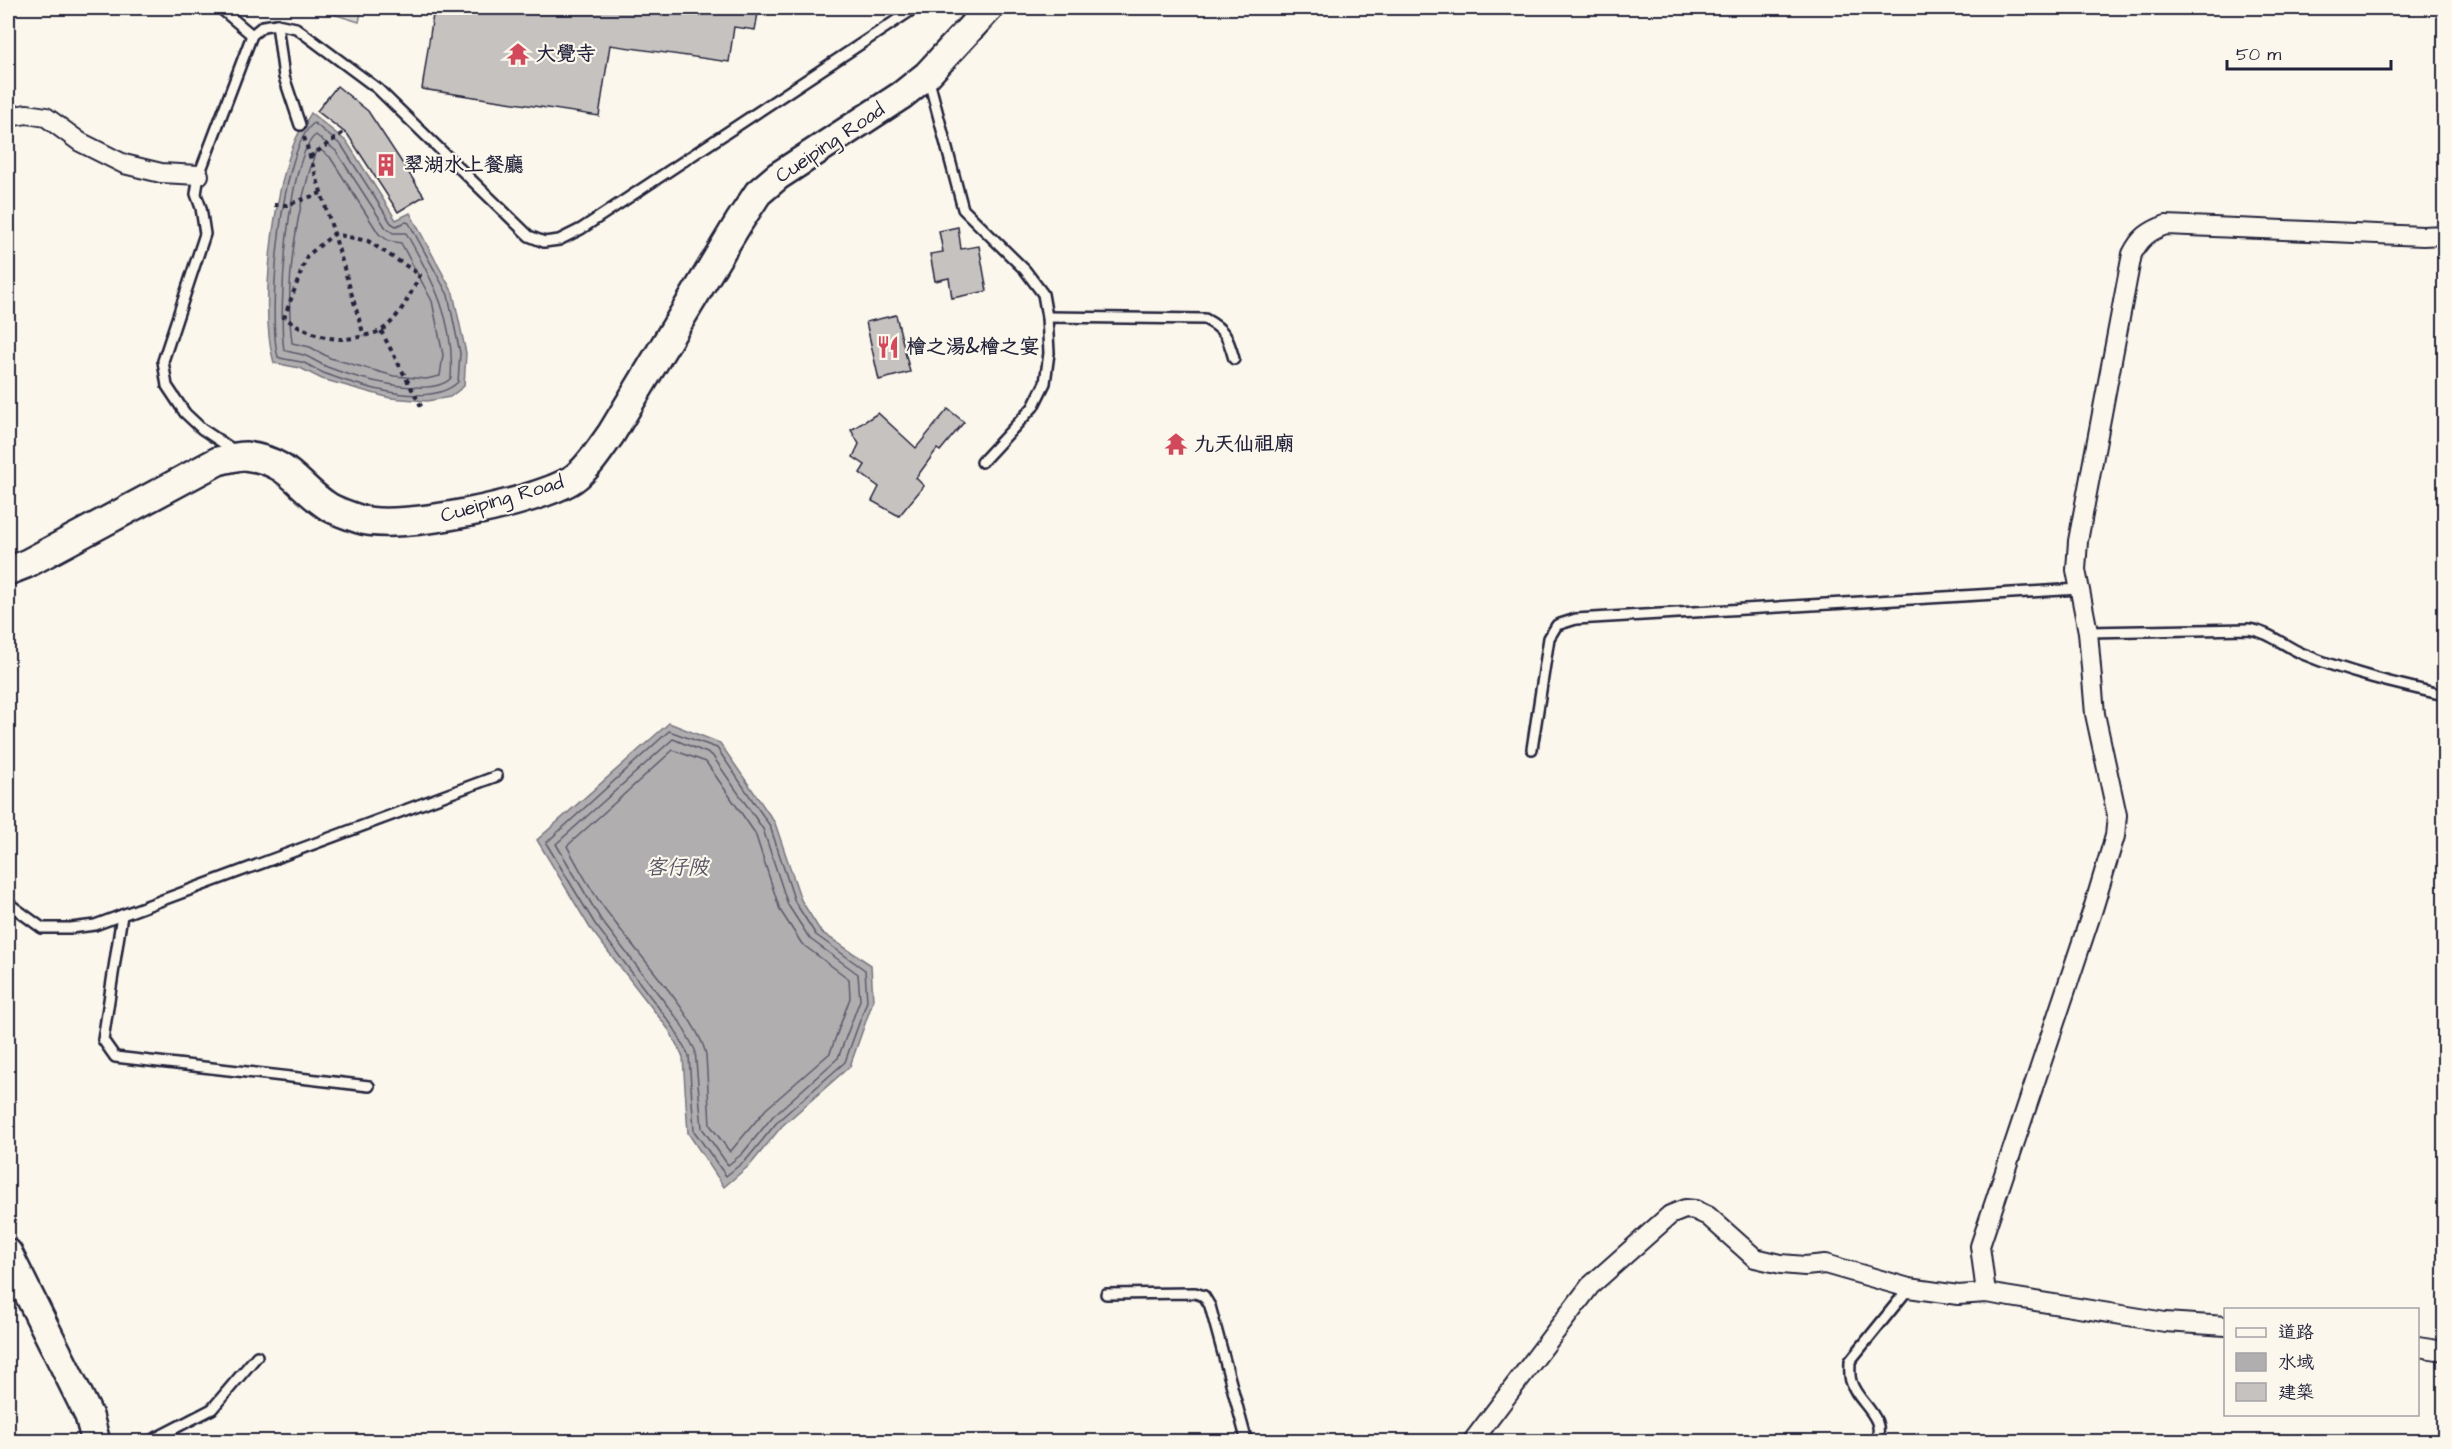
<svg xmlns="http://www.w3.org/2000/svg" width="2452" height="1449" font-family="'Architects Daughter','LXGW WenKai TC',sans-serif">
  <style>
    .green { fill: #dbd8d3; stroke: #7e7d87; stroke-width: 1.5 }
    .water { fill: #b1aeb0; stroke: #787681; stroke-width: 1.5 }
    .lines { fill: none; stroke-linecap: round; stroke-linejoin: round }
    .shore { stroke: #5b5a6a; stroke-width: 1.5 }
    .building { fill: #c6c2c0; stroke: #22223b; stroke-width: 1.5 }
    .lane-casing { stroke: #22223b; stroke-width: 14 }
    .street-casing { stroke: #22223b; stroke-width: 22 }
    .secondary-casing { stroke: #22223b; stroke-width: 32 }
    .path { stroke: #22223b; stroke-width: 4; stroke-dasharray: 4.5 4.5; stroke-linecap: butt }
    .lane { stroke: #fbf7ec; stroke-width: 9 }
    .street { stroke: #fbf7ec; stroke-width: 18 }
    .secondary { stroke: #fbf7ec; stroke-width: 27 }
    .labels { text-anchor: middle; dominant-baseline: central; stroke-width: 4.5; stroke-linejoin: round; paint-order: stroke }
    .poi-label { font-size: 20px; font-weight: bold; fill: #22223b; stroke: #fbf7ec; text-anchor: start }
    .street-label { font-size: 20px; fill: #22223b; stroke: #fbf7ec }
    .water-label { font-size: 21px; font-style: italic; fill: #545364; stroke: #fbf7ec }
  </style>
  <rect width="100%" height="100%" fill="#fbf7ec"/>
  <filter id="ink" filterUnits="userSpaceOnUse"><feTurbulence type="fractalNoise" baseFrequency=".0167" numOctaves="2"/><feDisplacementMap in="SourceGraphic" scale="12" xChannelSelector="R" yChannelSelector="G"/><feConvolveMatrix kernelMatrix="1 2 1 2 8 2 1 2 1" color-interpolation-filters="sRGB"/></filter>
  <g filter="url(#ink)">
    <polygon class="green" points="314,8 362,8 359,22"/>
    <g class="water">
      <path d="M311,113L347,142L396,220L410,213L453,293L466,353L464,386L450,397L427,401L390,398L322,379L300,368L274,363C259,310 273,192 295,141C299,131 306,122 311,113Z"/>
      <polygon points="669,723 720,743 775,823 801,900 821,932 871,965 873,1001 850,1066 782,1126 751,1164 724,1187 688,1133 683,1057 669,1030 590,928 537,840"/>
    </g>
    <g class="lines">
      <g class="shore">
        <path d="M314,123L342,146L391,223L396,226L406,222L409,223L448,295L460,353L458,382C430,409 359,386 326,374C317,371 309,364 301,362C293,360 285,360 278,357C267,318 280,147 314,123Z"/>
        <path d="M316,135L336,151L386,228L393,233H406C434,282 455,321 451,378C430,400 353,377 327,367C320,364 313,359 306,356C299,353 291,353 284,350C278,314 287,155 316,135Z"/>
        <path d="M319,149L330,157L379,234L389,241L401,243L432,301L443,355L440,376L426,379L394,376L330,358L310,347L292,343C284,282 297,208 316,150Z"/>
        <polygon points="669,731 717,748 770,826 795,902 816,935 865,970 867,1001 845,1062 778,1121 747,1159 726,1176 694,1131 689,1056 674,1028 595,924 546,843"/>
        <polygon points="673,739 712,755 763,829 788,905 810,939 858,974 860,1000 838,1058 773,1116 742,1154 728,1165 702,1128 695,1050 680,1022 601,920 556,844"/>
        <path d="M673,750L706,762L755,833L780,910L802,944L849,979L850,998L830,1053L766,1109L730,1152L710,1125L706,1055C699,1019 634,950 611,917C594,896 580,870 567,846Z"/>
      </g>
    </g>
    <g class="building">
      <polygon points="434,8 759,8 755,30 734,27 729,62 610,45 599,116 422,89"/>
      <polygon points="337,86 368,111 424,196 398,212 348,135 317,111"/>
      <polygon points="958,227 961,249 979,246 987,291 952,298 949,278 935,281 930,254 943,252 939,231"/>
      <polygon points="896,315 910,372 879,380 866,322"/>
      <polygon points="948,409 964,422 940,451 937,449 916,478 924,486 899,516 872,501 879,487 860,473 865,465 853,457 859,444 851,430 878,413 916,448"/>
    </g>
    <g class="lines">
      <g class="lane-casing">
        <g id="lane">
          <polyline points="220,8 252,35"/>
          <polyline points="277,24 284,77 300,125"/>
          <polyline points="928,77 963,209 1025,270 1043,294 1047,317 1049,353 1045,383 1033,407 982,462"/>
          <path d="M1047,317L1205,319C1226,330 1228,338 1234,359"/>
          <polyline points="235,451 202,429 185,413 167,386 163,361 205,234 201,208 196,194 199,175 252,35 263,26 277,24 296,28 378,89 529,236 544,242 559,240 581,229 915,8"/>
          <path d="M2088,632L2249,629C2270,632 2284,646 2303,654C2349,673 2396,684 2444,695"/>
          <polyline points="1532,749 1549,638 1557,625 1576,619 2079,589"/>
          <polyline points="8,903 42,928 71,928 95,925 497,776"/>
          <polyline points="122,915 103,1040 115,1057 369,1086"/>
          <polyline points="1106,1294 1195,1293 1204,1296 1210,1306 1247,1442"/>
          <polyline points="148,1442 212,1409 257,1356"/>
          <path d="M1875,1442C1889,1418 1856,1402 1851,1381C1849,1375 1850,1367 1850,1361L1909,1288"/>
        </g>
      </g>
      <g class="street-casing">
        <g id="street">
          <polyline points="8,117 27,114 46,117 80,142 124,164 161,173 199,175"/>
          <path d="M1986,1293L1980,1246L2093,909L2115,836L2117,815L2095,714L2088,632L2076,570L2078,541L2132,254C2140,238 2149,231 2166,225L2423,236L2444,235"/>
          <polyline points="2418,1347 2444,1351"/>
          <polyline points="1472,1442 1590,1286 1670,1215 1685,1209 1695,1210 1708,1216 1755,1258 1781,1264 1805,1266 1825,1264 1909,1288 1958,1295 1986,1293 2165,1322 2226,1326"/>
        </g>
      </g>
      <g class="secondary-casing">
        <g id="secondary">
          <path d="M8,571L26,564L218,461C227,459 237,456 245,456C291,461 297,487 329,507C338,512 350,516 359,519C398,532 539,502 573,479C588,469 600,449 611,434L739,222L758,193L778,176L902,95L927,75L989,8"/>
          <polyline points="8,1253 89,1416 96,1442"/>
        </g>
      </g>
      <g class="path">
        <path d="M304,137L334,234L368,241L420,275C411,293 398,321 380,331C376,333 371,334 367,335C333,345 313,335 284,318L307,256L334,234L364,336"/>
        <polyline points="310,157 344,132"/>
        <polyline points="274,205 287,205 321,193"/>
        <polyline points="381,331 422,408"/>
      </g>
      <use href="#lane" class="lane"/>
      <use href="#street" class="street"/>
      <use href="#secondary" class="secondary"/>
    </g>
  </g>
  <defs>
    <g id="temple-bare" transform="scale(1.8)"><path d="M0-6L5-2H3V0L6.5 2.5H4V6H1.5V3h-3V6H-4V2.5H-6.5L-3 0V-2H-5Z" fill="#d1495b" stroke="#fbf7ec" stroke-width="2.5" paint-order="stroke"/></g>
    <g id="building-bare" transform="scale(1.8)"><path d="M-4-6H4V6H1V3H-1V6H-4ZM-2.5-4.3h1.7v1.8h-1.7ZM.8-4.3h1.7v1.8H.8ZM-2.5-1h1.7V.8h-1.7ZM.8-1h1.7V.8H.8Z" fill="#d1495b" stroke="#fbf7ec" stroke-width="2.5" paint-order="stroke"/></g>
    <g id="restaurant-bare" transform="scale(1.8)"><path d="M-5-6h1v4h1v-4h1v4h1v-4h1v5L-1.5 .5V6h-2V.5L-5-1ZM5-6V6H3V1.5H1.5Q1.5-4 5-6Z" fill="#d1495b" stroke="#fbf7ec" stroke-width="2.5" paint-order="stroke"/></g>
  </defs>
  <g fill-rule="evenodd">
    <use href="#temple-bare" x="518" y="54"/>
    <use href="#building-bare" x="386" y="165"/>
    <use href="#restaurant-bare" x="888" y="347"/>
    <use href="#temple-bare" x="1176" y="444"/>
  </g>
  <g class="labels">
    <g class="poi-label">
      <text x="536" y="54">大覺寺</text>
      <text x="404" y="165">翠湖水上餐廳</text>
      <text x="906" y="347">檜之湯&amp;檜之宴</text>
      <text x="1194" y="444">九天仙祖廟</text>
    </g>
    <g class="street-label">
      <text transform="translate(830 143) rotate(-34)">Cueiping Road</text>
      <text transform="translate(502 499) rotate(-16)">Cueiping Road</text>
    </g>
    <g class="water-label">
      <text x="677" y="867">客仔陂</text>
    </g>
  </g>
  <rect width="2452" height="1449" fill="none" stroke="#fbf7ec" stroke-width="30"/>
  <rect x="15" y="15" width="2422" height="1419" fill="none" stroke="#22223b" stroke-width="2" filter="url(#ink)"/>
  <rect x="2224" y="1308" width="195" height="108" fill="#fbf7ec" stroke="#a4a2a5" stroke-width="1.5"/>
  <rect x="2236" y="1328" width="30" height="9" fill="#fbf7ec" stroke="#a4a2a5" stroke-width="1.5"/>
  <text x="2278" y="1338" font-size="18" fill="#22223b">道路</text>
  <rect x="2236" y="1353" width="30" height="18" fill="#b1aeb0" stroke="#a4a2a5" stroke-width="1.5"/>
  <text x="2278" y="1368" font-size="18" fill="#22223b">水域</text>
  <rect x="2236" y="1383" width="30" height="18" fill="#c6c2c0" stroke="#a4a2a5" stroke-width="1.5"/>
  <text x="2278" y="1398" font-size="18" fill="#22223b">建築</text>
  <path d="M2227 60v9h164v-9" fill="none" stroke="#22223b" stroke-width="3"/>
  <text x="2236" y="60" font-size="18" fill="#22223b" stroke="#fbf7ec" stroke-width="4.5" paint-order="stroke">50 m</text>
</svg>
